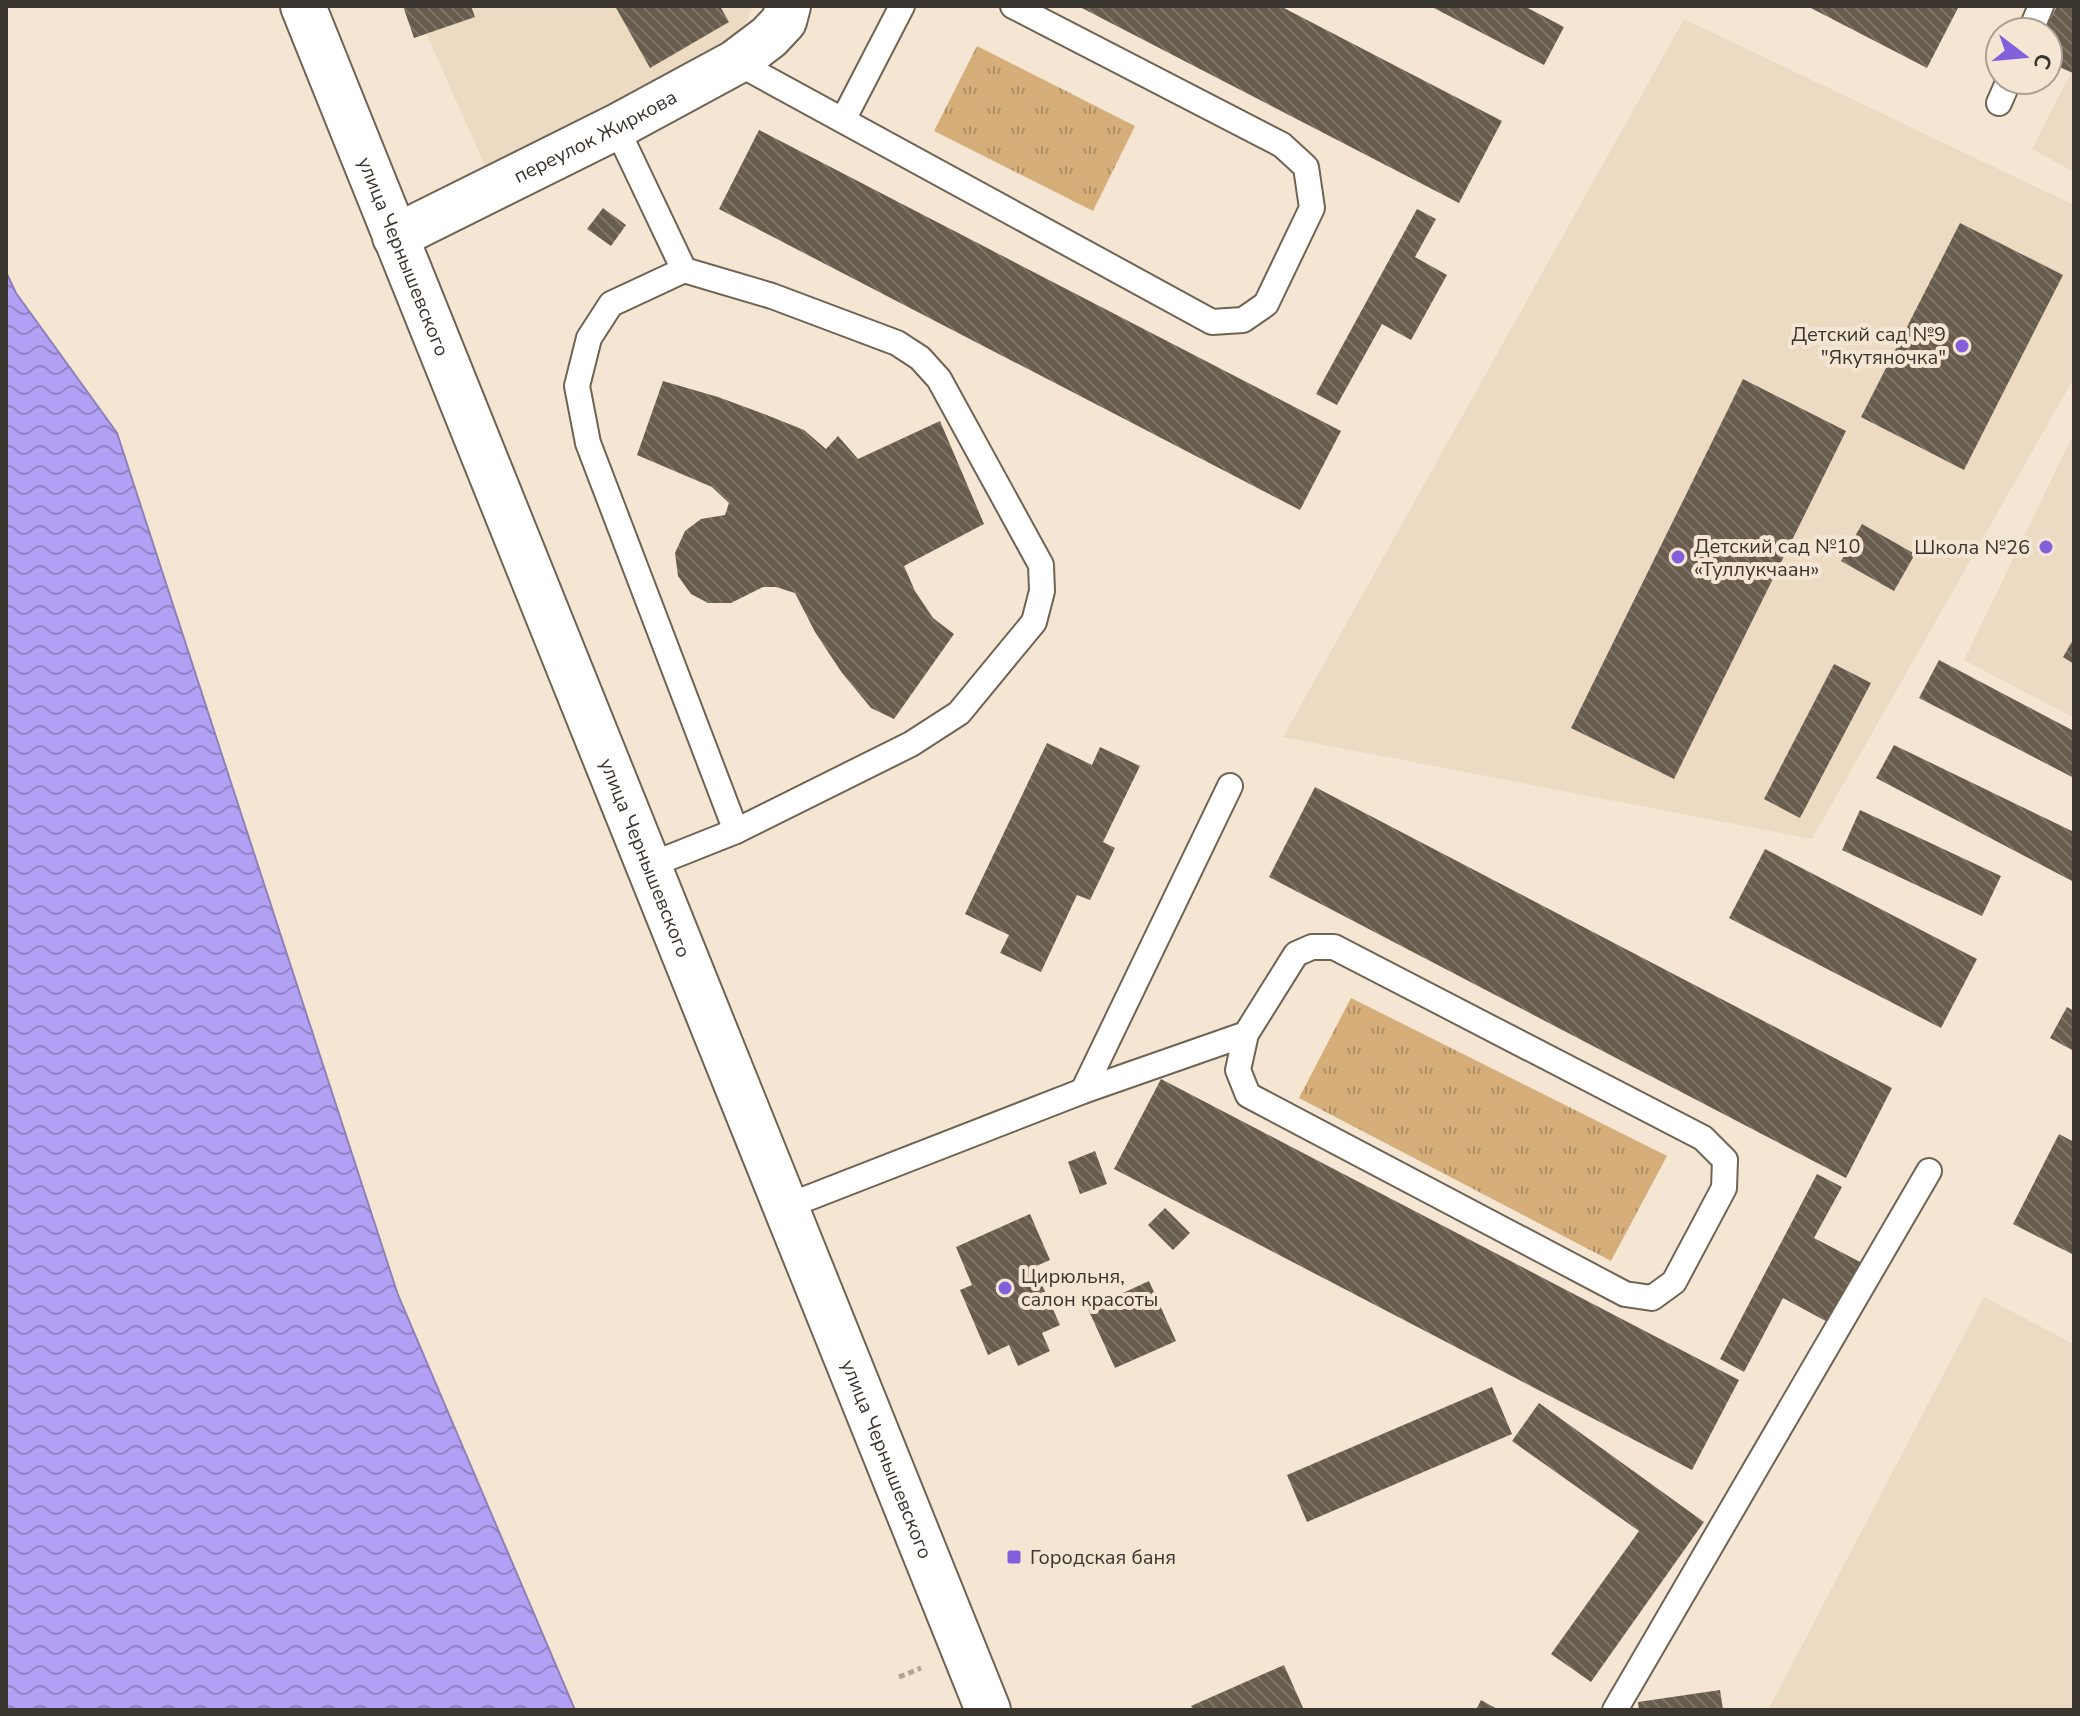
<svg xmlns="http://www.w3.org/2000/svg" width="2080" height="1716" font-family="'Nunito Sans',sans-serif">
  <style>
    .built { fill: #eddac2 }
    .park { fill: url(#park-tufts) }
    .water { fill: url(#water-waves); stroke: #8e80b9; stroke-width: 2 }
    .building { fill: url(#building-back-hatch) }
    .lines { fill: none; stroke-linecap: round; stroke-linejoin: round }
    .lane-casing { stroke: #6f6353; stroke-width: 28 }
    .street-casing { stroke: #6f6353; stroke-width: 48 }
    .secondary-casing { stroke: #6f6353; stroke-width: 48 }
    .path { stroke: #afa496; stroke-width: 5; stroke-dasharray: 6 4; stroke-linecap: butt }
    .lane { stroke: #fff; stroke-width: 24 }
    .street { stroke: #fff; stroke-width: 44 }
    .secondary { stroke: #fff; stroke-width: 44 }
    .poi-dot { fill: #8360db; stroke: #f5e6d4; stroke-width: 3 }
    .labels { text-anchor: middle; dominant-baseline: central; stroke-width: 8; stroke-linejoin: round; paint-order: stroke }
    .street-label { font-size: 20px; fill: #3a352e; stroke: #f5e6d4 }
    .poi-label { font-size: 20px; fill: #3a352e; stroke: #f5e6d4; text-anchor: start }
  </style>
  <defs>
    <pattern id="park-tufts" width="24" height="20" patternUnits="userSpaceOnUse" patternTransform="scale(2)"><rect width="24" height="20" fill="#d6ae7a"/><path d="M3 7l-1-3M5 7V3M7 7l1-3M15 17l-1-3M17 17v-4M19 17l1-3" fill="none" stroke="#af8e64"/></pattern>
    <pattern id="water-waves" width="16" height="10" patternUnits="userSpaceOnUse" patternTransform="scale(2)"><rect width="16" height="10" fill="#b2a0f5"/><path d="M0 5q4-4 8 0t8 0" fill="none" stroke="#9283c7"/></pattern>
    <pattern id="building-back-hatch" width="6" height="6" patternUnits="userSpaceOnUse" patternTransform="scale(2)"><rect width="6" height="6" fill="#685c4d"/><path d="M-1 5l2 2M0 0l6 6M5-1l2 2" fill="none" stroke="#7f766a"/></pattern>
  </defs>
  <rect width="100%" height="100%" fill="#f5e6d4"/>
  <g class="built">
    <polygon points="414,6 753,6 740,38 494,186"/>
    <polygon points="1684,19 2074,205 2074,378 1812,839 1283,737"/>
    <polygon points="2074,67 2074,172 2032,149"/>
    <polygon points="2074,433 2074,718 1964,660"/>
    <polygon points="1984,1297 2074,1344 2074,1710 1768,1710"/>
  </g>
  <g class="park">
    <polygon points="977,46 1135,126 1093,211 934,131"/>
    <polygon points="1351,998 1667,1156 1611,1261 1299,1098"/>
  </g>
  <polygon class="water" points="6,272 16,293 117,433 398,1295 575,1710 6,1710"/>
  <g class="building">
    <polygon points="403,6 471,6 475,17 414,38"/>
    <polygon points="615,6 720,6 729,22 650,68"/>
    <polygon points="1078,6 1280,6 1502,121 1459,203"/>
    <polygon points="1430,6 1524,6 1564,27 1544,65"/>
    <polygon points="1807,6 1959,6 1927,68"/>
    <polygon points="2057,6 2074,6 2073,73 2048,62 2048,32 2044,32"/>
    <polygon points="759,130 1341,431 1300,510 719,209"/>
    <polygon points="603,208 626,225 611,246 587,229"/>
    <polygon points="1417,209 1436,219 1415,257 1447,275 1411,340 1382,324 1337,405 1316,394"/>
    <polygon points="1960,223 2063,275 1964,470 1861,417"/>
    <polygon points="1743,379 1846,431 1674,779 1571,728"/>
    <polygon points="663,381 718,397 764,414 804,430 826,449 838,436 858,459 940,421 984,524 904,566 915,591 933,618 954,634 894,719 871,708 842,673 815,632 795,593 776,587 763,587 731,603 708,603 691,594 678,576 675,553 685,531 701,519 725,515 729,503 712,487 637,455"/>
    <polygon points="1862,524 1915,554 1894,591 1841,561"/>
    <polygon points="2074,638 2074,664 2063,657"/>
    <polygon points="1939,660 2074,731 2074,778 1919,698"/>
    <polygon points="1834,664 1871,683 1800,818 1764,799"/>
    <polygon points="1047,743 1092,765 1100,747 1140,766 1103,842 1115,848 1090,900 1077,895 1041,972 1000,953 1009,935 965,914"/>
    <polygon points="1894,745 2074,832 2074,882 1876,778"/>
    <polygon points="1315,787 1892,1088 1846,1178 1269,877"/>
    <polygon points="1860,810 2001,876 1982,916 1842,850"/>
    <polygon points="1765,849 1977,959 1941,1028 1729,918"/>
    <polygon points="2067,1007 2074,1011 2074,1051 2050,1038"/>
    <polygon points="1161,1079 1739,1380 1692,1470 1114,1169"/>
    <polygon points="2059,1134 2074,1142 2074,1255 2013,1224"/>
    <polygon points="1095,1151 1107,1184 1080,1194 1068,1162"/>
    <polygon points="1817,1174 1842,1187 1814,1238 1864,1264 1833,1325 1783,1298 1744,1372 1720,1359"/>
    <polygon points="1165,1208 1190,1233 1173,1250 1148,1225"/>
    <polygon points="1030,1214 1050,1260 1034,1267 1060,1325 1042,1333 1050,1351 1018,1366 1009,1345 988,1355 960,1290 972,1285 956,1247"/>
    <polygon points="1149,1281 1176,1341 1115,1368 1088,1309"/>
    <polygon points="1492,1387 1512,1434 1307,1522 1287,1475"/>
    <polygon points="1539,1403 1704,1522 1591,1682 1551,1654 1639,1531 1512,1441"/>
    <polygon points="1284,1665 1304,1710 1193,1710 1191,1706"/>
    <polygon points="1720,1690 1723,1710 1639,1710 1638,1702"/>
    <polygon points="1481,1700 1499,1710 1476,1710"/>
  </g>
  <g class="lines">
    <g class="lane-casing">
      <g id="lane">
        <polyline points="2030,32 2041,6"/>
        <polyline points="736,62 1212,322 1243,320 1266,304 1312,208 1306,167 1282,145 1013,6"/>
        <polyline points="1999,103 2009,80"/>
        <polyline points="843,120 902,6"/>
        <polyline points="616,127 684,270 772,296 897,343 920,358 939,379 1041,565 1042,591 1034,622 959,713 911,744 736,831 588,443 577,386 589,338 611,304 684,270"/>
        <polyline points="648,866 736,831"/>
        <polyline points="1083,1091 1230,786"/>
        <polyline points="785,1207 1083,1091 1246,1034 1296,954 1312,947 1334,947 1703,1138 1725,1160 1724,1188 1674,1282 1652,1298 1625,1294 1248,1095 1238,1070 1246,1034"/>
        <polyline points="1615,1710 1929,1171"/>
      </g>
    </g>
    <g class="street-casing">
      <g id="street">
        <path id="s1" d="M395,237L616,127L736,62L769,37L784,21L788,6"/>
      </g>
    </g>
    <g class="secondary-casing">
      <g id="secondary">
        <path id="s2" d="M303,6L988,1710"/>
      </g>
    </g>
    <polyline class="path" points="899,1677 921,1668"/>
    <use href="#lane" class="lane"/>
    <use href="#street" class="street"/>
    <use href="#secondary" class="secondary"/>
  </g>
  <g class="poi-dot">
    <circle cx="1962" cy="346" r="8"/>
    <circle cx="2046" cy="547" r="8"/>
    <circle cx="1678" cy="557" r="8"/>
    <circle cx="1005" cy="1288" r="8"/>
    <rect x="1006" y="1549" width="16" height="16" rx="4"/>
  </g>
  <g class="labels">
    <g class="street-label">
      <text stroke="none"><textPath href="#s1" startOffset="224">переулок Жиркова</textPath></text>
      <text stroke="none"><textPath href="#s2" startOffset="270">улица Чернышевского</textPath></text>
      <text stroke="none"><textPath href="#s2" startOffset="918">улица Чернышевского</textPath></text>
      <text stroke="none"><textPath href="#s2" startOffset="1566">улица Чернышевского</textPath></text>
    </g>
    <g class="poi-label">
      <text x="1946" y="334" text-anchor="end">Детский сад №9<tspan x="1946" dy="23">"Якутяночка"</tspan></text>
      <text x="1694" y="546">Детский сад №10<tspan x="1694" dy="23">«Туллукчаан»</tspan></text>
      <text x="2030" y="547" text-anchor="end">Школа №26</text>
      <text x="1021" y="1276">Цирюльня,<tspan x="1021" dy="23">салон красоты</tspan></text>
      <text x="1030" y="1557">Городская баня</text>
    </g>
  </g>
  <rect width="2080" height="1716" fill="none" stroke="#3a352e" stroke-width="16"/>
  <g transform="translate(2024 56) rotate(106)"><circle r="38" fill="#f5e6d4" stroke="#aa9f92" stroke-width="2"/>
  <path d="M0-6L14 30L0 20L-14 30Z" fill="#8360db"/>
  <text y="-12" font-size="22" font-weight="bold" text-anchor="middle" fill="#3a352e">С</text>
  </g>
</svg>
